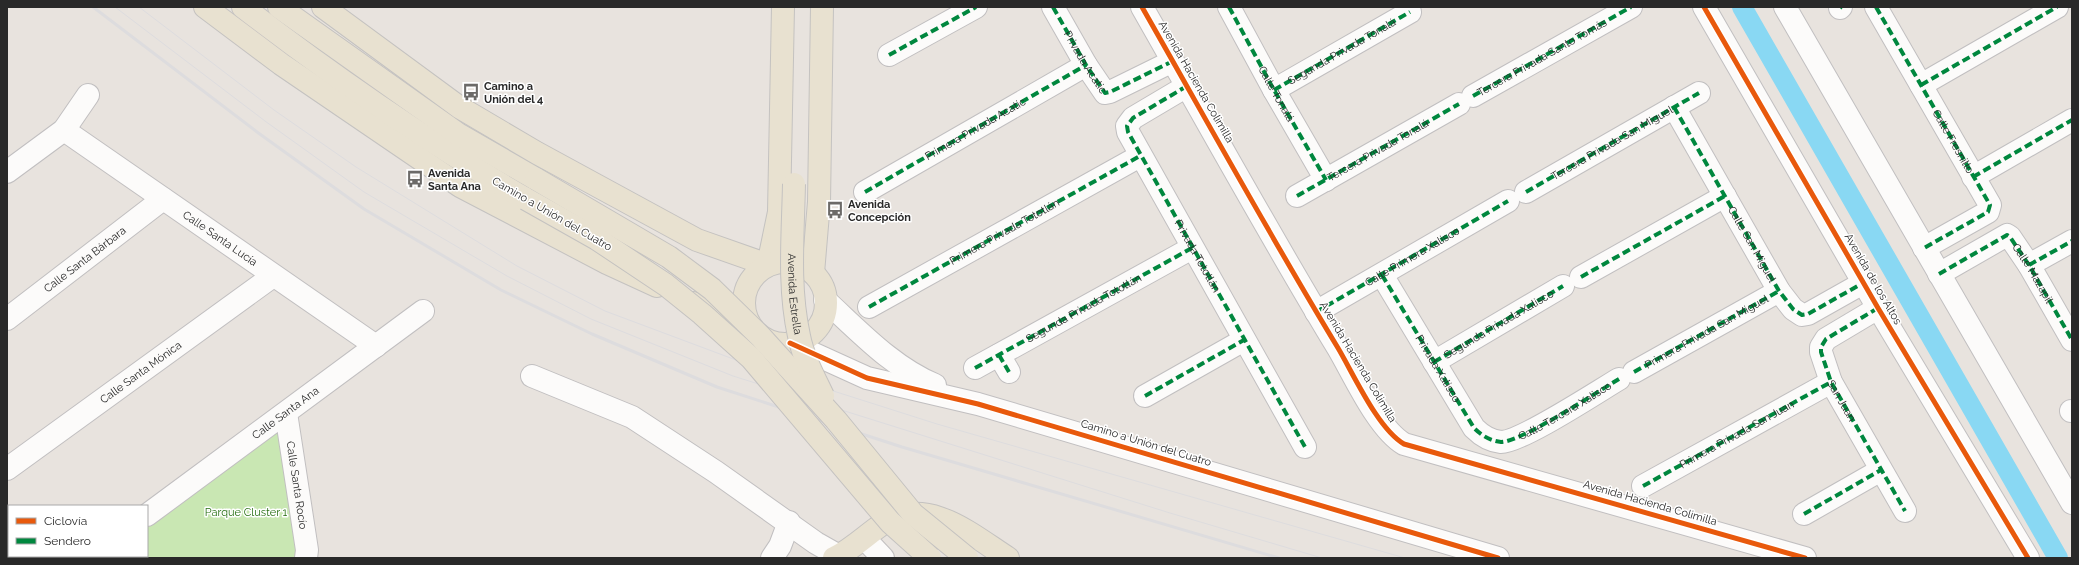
<svg xmlns="http://www.w3.org/2000/svg" width="2079" height="565" font-family="Raleway,sans-serif">
  <style>
    .park { fill: #c9e7b3 }
    .lines { fill: none; stroke-linecap: round; stroke-linejoin: round }
    .canal { stroke: #89d8f3; stroke-width: 20 }
    .minor-casing { stroke: #c1bfc0; stroke-width: 24 }
    .major-casing { stroke: #c4c2c0; stroke-width: 24 }
    .minor { stroke: #fcfbfa; stroke-width: 22 }
    .major { stroke: #e8e1d0; stroke-width: 22 }
    .tram { stroke: #dddcde; stroke-width: 1 }
    .rail { stroke: #dddcde; stroke-width: 3 }
    .major-bridge-casing { stroke: #c4c2c0; stroke-width: 24; stroke-linecap: butt }
    .major-bridge { stroke: #e8e1d0; stroke-width: 22 }
    .quiet { stroke: #00873e; stroke-width: 4; stroke-dasharray: 8 4; stroke-linecap: butt }
    .cycleway-casing { stroke: #fff; stroke-width: 8 }
    .cycleway { stroke: #e8590c; stroke-width: 5 }
    .labels { text-anchor: middle; dominant-baseline: central; stroke-width: 3; stroke-linejoin: round; paint-order: stroke }
    .street-label { font-size: 11px; fill: #292929; stroke: #fff }
    .poi-label { font-size: 11px; font-weight: bold; fill: #292929; stroke: #fff; text-anchor: start }
    .park-label { font-size: 11px; fill: #266e12; stroke: #fff }
  </style>
  <rect width="100%" height="100%" fill="#e8e3de"/>
  <polygon class="park" points="280,430 298,558 106,558 108,556 147,556 147,528"/>
  <g class="lines">
    <polyline class="canal" points="1742,7 2058,558"/>
    <g class="minor-casing">
      <g id="minor">
        <polyline points="1053,7 1086,65 1105,93 1110,92 1173,61"/>
        <path d="M1142,7C1207,121 1270,236 1338,348C1354,375 1378,429 1404,444L1805,558"/>
        <polyline points="1229,7 1274,90 1326,180"/>
        <polyline points="1704,7 1878,308 2028,558"/>
        <polyline points="1785,7 2072,503"/>
        <path id="s1" d="M1876,7L1990,205L1988,212L1924,248"/>
        <polyline points="1840,8 1841,7"/>
        <polyline points="889,55 976,7"/>
        <polyline points="1921,85 2057,7"/>
        <path id="s2" d="M1187,86L1133,118L1127,126L1128,132L1305,447"/>
        <path id="s3" d="M1274,90L1410,12"/>
        <polyline points="1473,96 1631,7"/>
        <path id="s4" d="M1674,107L1779,291L1793,309L1802,315L1808,314L1863,283"/>
        <path id="s5" d="M64,130L376,346"/>
        <polyline points="7,172 64,130 88,95"/>
        <polyline points="1973,177 2072,120"/>
        <polyline points="865,192 1086,65"/>
        <polyline points="1526,192 1699,93"/>
        <path id="s6" d="M1297,196L1459,104"/>
        <polyline points="2029,265 2072,241"/>
        <polyline points="1939,274 2007,235 2010,237 2029,265 2072,340"/>
        <path id="s7" d="M1382,275L1474,428C1481,435 1490,441 1501,442C1521,442 1597,392 1619,379"/>
        <polyline points="1581,277 1725,196"/>
        <path d="M825,300C859,331 892,367 935,385"/>
        <polyline points="869,307 1140,156"/>
        <path id="s8" d="M1878,308L1826,339L1821,347V352L1831,382L1905,511"/>
        <polyline points="1316,312 1508,201"/>
        <path id="s9" d="M7,319L163,199"/>
        <polyline points="790,343 867,378 978,404 1498,558"/>
        <polyline points="999,355 1009,372"/>
        <path id="s10" d="M1434,362L1563,286"/>
        <polyline points="975,368 1192,248"/>
        <polyline points="1634,372 1779,291"/>
        <polyline points="532,376 632,417 716,472 816,543 839,556"/>
        <polyline points="1145,396 1244,340"/>
        <polyline points="2071,411 2072,411"/>
        <path id="s11" d="M286,413L307,550L306,558"/>
        <path id="s12" d="M7,469L273,276"/>
        <path id="s13" d="M1643,486L1831,382"/>
        <polyline points="1804,514 1881,470"/>
        <path id="s14" d="M147,515L423,311"/>
        <polyline points="865,539 883,558"/>
        <polyline points="88,558 91,556"/>
        <polyline points="772,558 780,546 789,522"/>
      </g>
    </g>
    <g class="major-casing">
      <g id="major">
        <polyline points="205,7 281,64 460,186 607,263 657,286"/>
        <path d="M243,7C335,78 426,141 526,199"/>
        <polyline points="279,7 458,134 536,179"/>
        <polyline points="323,7 459,107 537,153 697,240 768,265 779,212 783,7"/>
        <circle cx="785" cy="303" r="41"/>
        <polyline points="813,273 819,202 822,7"/>
        <polyline points="693,303 753,331"/>
        <path d="M834,558C853,549 867,534 884,523C928,496 972,535 1008,558"/>
      </g>
    </g>
    <use href="#minor" class="minor"/>
    <use href="#major" class="major"/>
    <g class="tram">
      <polyline points="115,7 265,121 364,192 507,276 591,319 733,376 1170,513 1322,558"/>
      <polyline points="139,7 274,110 356,167 517,266 605,311 736,360 937,424 1405,558"/>
    </g>
    <polyline class="rail" points="93,7 257,132 364,209 501,290 592,334 717,387 902,447 1279,558"/>
    <g class="major-bridge-casing">
      <g id="major-bridge">
        <polyline points="536,179 669,257 712,289 761,337 836,420 913,514 967,558"/>
        <path id="s15" d="M794,184C793,235 788,286 799,336C803,357 814,377 823,396"/>
        <polyline points="526,199 597,239 666,285 702,314 751,358 890,522 930,558"/>
      </g>
    </g>
    <use href="#major-bridge" class="major-bridge"/>
    <g class="quiet">
      <path id="s16" d="M1053,7L1086,65L1105,93L1110,92L1173,61"/>
      <path id="s17" d="M1229,7L1274,90L1326,180"/>
      <polyline points="1876,7 1990,205 1988,212 1924,248"/>
      <polyline points="1840,8 1841,7"/>
      <polyline points="889,55 976,7"/>
      <polyline points="1921,85 2057,7"/>
      <polyline points="1187,86 1133,118 1127,126 1128,132 1305,447"/>
      <polyline points="1274,90 1410,12"/>
      <path id="s18" d="M1473,96L1631,7"/>
      <polyline points="1674,107 1779,291 1793,309 1802,315 1808,314 1863,283"/>
      <polyline points="1973,177 2072,120"/>
      <path id="s19" d="M865,192L1086,65"/>
      <path id="s20" d="M1526,192L1699,93"/>
      <polyline points="1297,196 1459,104"/>
      <polyline points="2029,265 2072,241"/>
      <path id="s21" d="M1939,274L2007,235L2010,237L2029,265L2072,340"/>
      <path d="M1382,275L1474,428C1481,435 1490,441 1501,442C1521,442 1597,392 1619,379"/>
      <polyline points="1581,277 1725,196"/>
      <path id="s22" d="M869,307L1140,156"/>
      <polyline points="1878,308 1826,339 1821,347 1821,352 1831,382 1905,511"/>
      <path id="s23" d="M1316,312L1508,201"/>
      <polyline points="999,355 1009,372"/>
      <polyline points="1434,362 1563,286"/>
      <path id="s24" d="M975,368L1192,248"/>
      <path id="s25" d="M1634,372L1779,291"/>
      <polyline points="1145,396 1244,340"/>
      <polyline points="2071,411 2072,411"/>
      <polyline points="1643,486 1831,382"/>
      <polyline points="1804,514 1881,470"/>
    </g>
    <g class="cycleway-casing">
      <g id="cycleway">
        <path d="M1142,7C1207,121 1270,236 1338,348C1354,375 1378,429 1404,444L1805,558"/>
        <polyline points="1704,7 1878,308 2028,558"/>
        <polyline points="790,343 867,378 978,404 1498,558"/>
      </g>
    </g>
    <use href="#cycleway" class="cycleway"/>
  </g>
  <defs>
    <g id="bus-bare" transform="scale(1.38)"><path d="M-5-6H5V4H4V6H2V4H-2V6H-4V4H-5ZM-3.5-4V0h7V-4ZM-3.5 1.2v1.5H-2V1.2ZM2 1.2v1.5H3.5V1.2Z" fill="#6c6a68" stroke="#fff" stroke-width="2.5" paint-order="stroke"/></g>
  </defs>
  <g fill-rule="evenodd">
    <use href="#bus-bare" x="471" y="92"/>
    <use href="#bus-bare" x="415" y="179"/>
    <use href="#bus-bare" x="835" y="210"/>
  </g>
  <g class="labels">
    <g class="street-label">
      <text stroke="none"><textPath href="#s3" startOffset="78">Segunda Privada Tonalá</textPath></text>
      <text stroke="none"><textPath href="#s18" startOffset="79">Tercera Privada Santo Tomás</textPath></text>
      <text stroke="none"><textPath href="#s16" startOffset="64">Privada Acatic</textPath></text>
      <text transform="translate(1196 82) rotate(60)">Avenida Hacienda Colimilla</text>
      <text stroke="none"><textPath href="#s17" startOffset="99">Calle Tonalá</textPath></text>
      <text stroke="none"><textPath href="#s19" startOffset="127">Primera Privada Acatic</textPath></text>
      <text stroke="none"><textPath href="#s20" startOffset="99">Tercera Privada San Miguel</textPath></text>
      <text stroke="none"><textPath href="#s1" startOffset="155">Calle Fresnillo</textPath></text>
      <text stroke="none"><textPath href="#s6" startOffset="93">Tercera Privada Tonalá</textPath></text>
      <text transform="translate(552 214) rotate(30)">Camino a Unión del Cuatro</text>
      <text stroke="none"><textPath href="#s22" startOffset="155">Primera Privada Tototlán</textPath></text>
      <text stroke="none"><textPath href="#s5" startOffset="190">Calle Santa Lucía</textPath></text>
      <text stroke="none"><textPath href="#s4" startOffset="158">Calle San Miguel</textPath></text>
      <text stroke="none"><textPath href="#s2" startOffset="221">Privada Tototlán</textPath></text>
      <text stroke="none"><textPath href="#s23" startOffset="111">Calle Primera Xalisco</textPath></text>
      <text stroke="none"><textPath href="#s9" startOffset="98">Calle Santa Bárbara</textPath></text>
      <text stroke="none"><textPath href="#s21" startOffset="125">Calle Mazapil</textPath></text>
      <text transform="translate(1873 279) rotate(60)">Avenida de los Altos</text>
      <text stroke="none"><textPath href="#s15" startOffset="110">Avenida Estrella</textPath></text>
      <text stroke="none"><textPath href="#s24" startOffset="124">Segunda Privada Tototlán</textPath></text>
      <text stroke="none"><textPath href="#s10" startOffset="75">Segunda Privada Xalisco</textPath></text>
      <text stroke="none"><textPath href="#s25" startOffset="83">Primera Privada San Miguel</textPath></text>
      <text transform="translate(1358 362) rotate(59)">Avenida Hacienda Colimilla</text>
      <text stroke="none"><textPath href="#s7" startOffset="109">Privada Xalisco</textPath></text>
      <text stroke="none"><textPath href="#s12" startOffset="165">Calle Santa Mónica</textPath></text>
      <text stroke="none"><textPath href="#s8" startOffset="128">San Juan</textPath></text>
      <text stroke="none"><textPath href="#s7" startOffset="281">Calle Tercera Xalisco</textPath></text>
      <text stroke="none"><textPath href="#s14" startOffset="172">Calle Santa Ana</textPath></text>
      <text stroke="none"><textPath href="#s13" startOffset="107">Primera Privada San Juan</textPath></text>
      <text transform="translate(1146 443) rotate(17)">Camino a Unión del Cuatro</text>
      <text stroke="none"><textPath href="#s11" startOffset="73">Calle Santa Rocío</textPath></text>
      <text transform="translate(1650 503) rotate(16)">Avenida Hacienda Colimilla</text>
    </g>
    <g class="poi-label">
      <text x="484" y="86">Camino a<tspan x="484" dy="13">Unión del 4</tspan></text>
      <text x="428" y="173">Avenida<tspan x="428" dy="13">Santa Ana</tspan></text>
      <text x="848" y="204">Avenida<tspan x="848" dy="13">Concepción</tspan></text>
    </g>
    <g class="park-label">
      <text x="246" y="512">Parque Cluster 1</text>
    </g>
  </g>
  <rect width="2079" height="565" fill="none" stroke="#292929" stroke-width="16"/>
  <rect x="8" y="505" width="140" height="52" fill="#ffffff" stroke="#a9a9a9"/>
  <rect x="16" y="518" width="20" height="6" fill="#e8590c" stroke="#a9a9a9"/>
  <text x="44" y="525" font-size="12" fill="#292929">Ciclovía</text>
  <rect x="16" y="538" width="20" height="6" fill="#00873e" stroke="#a9a9a9"/>
  <text x="44" y="545" font-size="12" fill="#292929">Sendero</text>
</svg>
